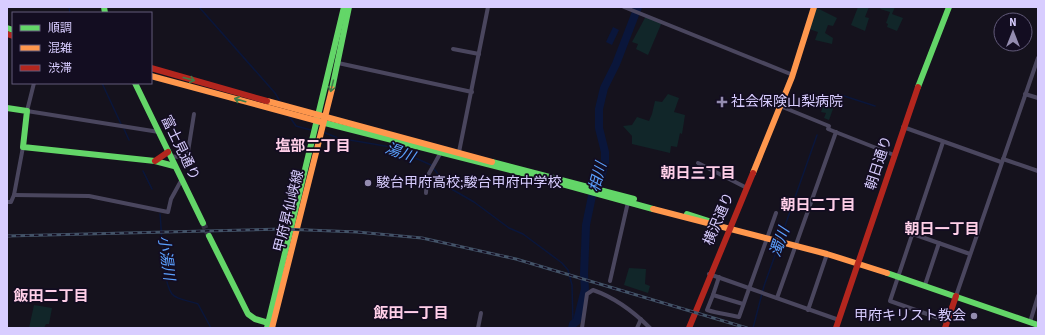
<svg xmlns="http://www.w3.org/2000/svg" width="1045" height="335" font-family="'Source Sans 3','Noto Sans JP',sans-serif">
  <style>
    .green { fill: #112629 }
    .water { fill: #0a163b }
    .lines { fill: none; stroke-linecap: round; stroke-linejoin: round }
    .stream { stroke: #0a163b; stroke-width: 1.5 }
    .river { stroke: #0a163b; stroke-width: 8 }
    .secondary-tunnel { stroke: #322e3f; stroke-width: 6; stroke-dasharray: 6 3; stroke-linecap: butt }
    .street { stroke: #4a465e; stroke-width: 4 }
    .fast { stroke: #63d668; stroke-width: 6 }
    .slow { stroke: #ff974d; stroke-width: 6 }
    .jam { stroke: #b3261e; stroke-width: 6 }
    .rail-casing { stroke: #435368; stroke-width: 3 }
    .rail { stroke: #130d21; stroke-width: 1.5; stroke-dasharray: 4.5; stroke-linecap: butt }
    .oneway { stroke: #3f7c48 }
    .poi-dot { fill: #948cb0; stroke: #130d21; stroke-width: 1.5 }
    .labels { text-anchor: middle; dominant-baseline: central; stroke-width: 3.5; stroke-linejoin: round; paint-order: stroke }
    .poi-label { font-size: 14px; fill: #d8cdff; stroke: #130d21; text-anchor: start }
    .street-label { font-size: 14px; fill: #d8cdff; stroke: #130d21 }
    .neighbourhood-label { font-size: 15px; font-weight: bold; fill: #ffcfe8; stroke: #130d21 }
    .water-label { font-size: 15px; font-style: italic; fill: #5ba1ff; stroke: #130d21 }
  </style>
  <rect width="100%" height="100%" fill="#15121d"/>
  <g class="green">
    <polygon points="815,7 837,18 833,26 828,25 825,33 833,38 832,44 815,40 818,32 806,28"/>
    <polygon points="858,7 869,7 865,17 869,18 865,31 851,25"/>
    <polygon points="881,7 895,7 892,14 903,18 897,31 887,27 888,24 886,23 890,12 880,9"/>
    <polygon points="646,16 662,22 648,55 636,49 638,44 632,42"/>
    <polygon points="668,94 679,98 674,112 685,115 682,134 680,133 677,147 671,146 670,153 632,144 632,136 623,126 632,125 637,117 649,121 652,114 655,101 662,102"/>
    <polygon points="828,95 837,98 829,120 824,118 826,113 821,112"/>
    <polygon points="629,268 646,269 645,284 650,286 648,293 624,285"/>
    <polygon points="34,305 52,308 49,324 46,324 44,328 38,327 29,328"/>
  </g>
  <polygon class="water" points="613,27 619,30 612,45 606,42"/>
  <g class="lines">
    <g class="stream">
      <polyline points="69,7 70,13"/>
      <polyline points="199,7 275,93 281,103"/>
      <polyline points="102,83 121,124"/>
      <polyline points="841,95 875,106"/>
      <polyline points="289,116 296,126 311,130"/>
      <polyline points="124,129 129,140"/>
      <polyline points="323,132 338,138 391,147 431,165 448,187 474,202 509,228 523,234 562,263 568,270 572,285 573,324"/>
      <polyline points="143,171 152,189"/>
      <path d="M160,214C162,232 162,281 172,294C177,300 191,301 198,304L211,328"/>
      <polyline points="780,240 817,135"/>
      <polyline points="753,328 764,286 779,244"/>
    </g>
    <polyline class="river" points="572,328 573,324 577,321 585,289 584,274 586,225 592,196 601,178 605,162 605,152 599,128 599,109 604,88 616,64 638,7"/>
    <polyline class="secondary-tunnel" points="203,223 209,236"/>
    <g class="street">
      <polyline points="624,7 793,75"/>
      <polyline points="453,49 479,54"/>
      <polyline points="338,63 472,92"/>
      <polyline points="34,83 27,111 159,132"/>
      <polyline points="1025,94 1038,98"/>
      <polyline points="780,106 829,126 828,129 894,155"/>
      <polyline points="903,127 1001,162"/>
      <polyline points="943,142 890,301 947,321"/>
      <polyline points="459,152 488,7"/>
      <polyline points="170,156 187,158 194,114"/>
      <polyline points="1003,159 1038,171"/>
      <polyline points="698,163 745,187"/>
      <polyline points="426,193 427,177 441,152"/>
      <polyline points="14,195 89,196 168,212 171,199 182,179"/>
      <polyline points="7,202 11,202 14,195 23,147"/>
      <polyline points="913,234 970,254"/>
      <polyline points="709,274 839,320"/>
      <polyline points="719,277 713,295 743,304"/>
      <polyline points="610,281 628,202"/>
      <polyline points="925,285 939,243"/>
      <path d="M713,295L707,310C720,314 727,314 739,317L776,213"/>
      <polyline points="956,296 1038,58"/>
      <polyline points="777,298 836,132"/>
      <polyline points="808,310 827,254"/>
      <polyline points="1030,322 1038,296"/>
      <polyline points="478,328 481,313"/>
      <path d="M582,328L587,294L593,290C616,298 633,311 650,328"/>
      <polyline points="637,328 641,319"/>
    </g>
    <g class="fast">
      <polyline points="104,7 105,13"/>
      <polyline points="7,28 13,30"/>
      <polyline points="135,83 203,223"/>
      <polyline points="918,87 949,7"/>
      <polyline points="332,89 349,7"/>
      <polyline points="7,108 27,111 23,147 155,161 174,166"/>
      <polyline points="321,122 522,173 653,209"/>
      <polyline points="492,162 634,199"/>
      <polyline points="687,214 715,223"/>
      <polyline points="209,236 248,314 255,319 272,324"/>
      <polyline points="887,273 1038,325"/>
      <polyline points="267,328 344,7"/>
    </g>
    <g class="slow">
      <polyline points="151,76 321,122"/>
      <polyline points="267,101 492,162"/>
      <polyline points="753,173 792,77 814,7"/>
      <polyline points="653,209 827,254 887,273"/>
      <polyline points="272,328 332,89"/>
    </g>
    <g class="jam">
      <polyline points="7,34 13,36"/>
      <polyline points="151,68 267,101"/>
      <polyline points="155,161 168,152"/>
      <polyline points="689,328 753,173"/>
      <polyline points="836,328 918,87"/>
      <polyline points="945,328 956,296"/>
    </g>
    <g class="rail-casing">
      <polyline id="rail" points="7,236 283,229 357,232 422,238 516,259 747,328"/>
    </g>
    <use href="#rail" class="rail"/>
  </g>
  <defs><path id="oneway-shaft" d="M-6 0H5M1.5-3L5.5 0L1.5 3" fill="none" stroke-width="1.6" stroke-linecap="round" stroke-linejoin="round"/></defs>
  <g class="oneway">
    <use href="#oneway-shaft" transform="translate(189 79) rotate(15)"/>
    <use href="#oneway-shaft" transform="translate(332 86) rotate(104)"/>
    <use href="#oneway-shaft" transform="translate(240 100) rotate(-164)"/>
  </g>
  <g class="poi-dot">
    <path d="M720 96h4v4h4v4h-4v4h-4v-4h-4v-4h4z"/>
    <circle cx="368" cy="183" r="4"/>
    <circle cx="974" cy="316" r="4"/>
  </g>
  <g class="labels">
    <g class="poi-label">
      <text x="731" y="102">社会保険山梨病院</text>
      <text x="376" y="183">駿台甲府高校;駿台甲府中学校</text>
      <text x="966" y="316" text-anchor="end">甲府キリスト教会</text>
    </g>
    <g class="street-label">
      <text transform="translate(180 148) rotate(64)">富士見通り</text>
      <text transform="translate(879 163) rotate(-72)">朝日通り</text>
      <text transform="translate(289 211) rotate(-76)">甲府昇仙峡線</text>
      <text transform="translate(719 219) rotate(-67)">横沢通り</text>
    </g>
    <g class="neighbourhood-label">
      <text x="313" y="146">塩部二丁目</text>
      <text x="698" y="173">朝日三丁目</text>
      <text x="818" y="205">朝日二丁目</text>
      <text x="942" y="229">朝日一丁目</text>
      <text x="51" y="296">飯田二丁目</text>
      <text x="411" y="313">飯田一丁目</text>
    </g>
    <g class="water-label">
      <text transform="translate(400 153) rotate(20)">湯川</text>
      <text transform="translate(598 177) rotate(-75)">相川</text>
      <text transform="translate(780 242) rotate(-71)">濁川</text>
      <text transform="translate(166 258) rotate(82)">小湯川</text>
    </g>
  </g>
  <rect width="1045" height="335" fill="none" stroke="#d8cdff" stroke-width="16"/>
  <rect x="12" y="12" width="140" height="72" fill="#130d21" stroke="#625a7a"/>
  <rect x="20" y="25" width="20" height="6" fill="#63d668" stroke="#625a7a"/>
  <text x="48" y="32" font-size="12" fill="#d8cdff">順調</text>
  <rect x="20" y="45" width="20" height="6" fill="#ff974d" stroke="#625a7a"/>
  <text x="48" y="52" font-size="12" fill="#d8cdff">混雑</text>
  <rect x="20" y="65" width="20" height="6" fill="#b3261e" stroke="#625a7a"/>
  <text x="48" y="72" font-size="12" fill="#d8cdff">渋滞</text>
  <g transform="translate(1013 32)"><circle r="19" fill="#130d21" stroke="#625a7a"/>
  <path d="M0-3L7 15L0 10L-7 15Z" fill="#948cb0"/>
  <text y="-6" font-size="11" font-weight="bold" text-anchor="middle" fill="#d8cdff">N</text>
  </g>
</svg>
